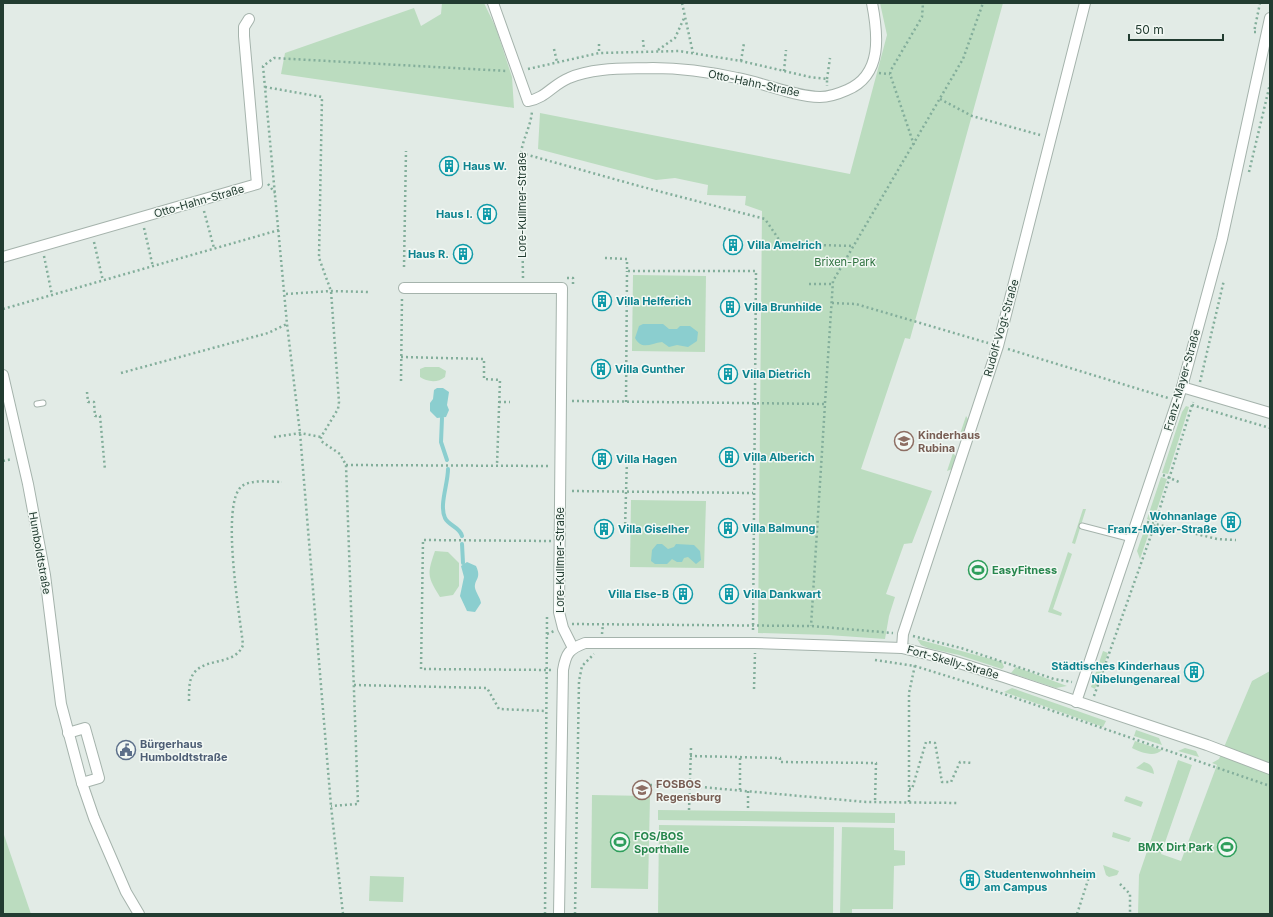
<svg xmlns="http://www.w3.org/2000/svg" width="1273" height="917" font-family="Inter,sans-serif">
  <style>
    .green { fill: #bbdcbf }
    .water { fill: #8bcecf }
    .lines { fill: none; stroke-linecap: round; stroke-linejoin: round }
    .stream { stroke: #8bcecf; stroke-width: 4 }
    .lane-casing { stroke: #a5b3ac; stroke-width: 7 }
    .street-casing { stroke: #a5b3ac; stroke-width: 12 }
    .path { stroke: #83ae9b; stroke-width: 2.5; stroke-dasharray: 2 3; stroke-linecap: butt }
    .lane { stroke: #fff; stroke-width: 5 }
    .street { stroke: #fff; stroke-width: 10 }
    .labels { text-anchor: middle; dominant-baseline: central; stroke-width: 3; stroke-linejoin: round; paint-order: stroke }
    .street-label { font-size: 11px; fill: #223c31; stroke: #f2f8f4 }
    .culture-label { font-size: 11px; font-weight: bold; fill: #0d838f; stroke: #f2f8f4; text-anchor: start }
    .park-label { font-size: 11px; fill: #2e713f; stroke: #f2f8f4 }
    .education-label { font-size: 11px; font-weight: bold; fill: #785e54; stroke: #f2f8f4; text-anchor: start }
    .leisure-label { font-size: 11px; font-weight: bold; fill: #27864d; stroke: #f2f8f4; text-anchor: start }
    .service-label { font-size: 11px; font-weight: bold; fill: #4e5e75; stroke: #f2f8f4; text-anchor: start }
  </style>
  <rect width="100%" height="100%" fill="#e2ebe6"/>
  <g class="green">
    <polygon points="442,3 484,3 496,28 512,77 514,108 281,74 285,53 414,8 421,26 441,14"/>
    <polygon points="880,3 1003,3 910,339 905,338 861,469 932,491 912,543 904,544 886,594 895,597 889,616 885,639 828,635 758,633 762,211 745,205 746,196 707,195 708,185 675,178 656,180 538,149 540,113 850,174 887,35"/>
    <polygon points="633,275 706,276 705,352 632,351"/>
    <path d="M425,367H439L446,371L445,377C438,383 427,382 420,377V369Z"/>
    <polygon points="1186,406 1189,407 1168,474 1162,473 1182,412"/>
    <polygon points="966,416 970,422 966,435 958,440"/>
    <polygon points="953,453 958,459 955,468 947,471"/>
    <polygon points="1161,477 1167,479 1153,522 1147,519"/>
    <polygon points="631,500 706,501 704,568 630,567"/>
    <polygon points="1083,509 1086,509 1075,544 1072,543"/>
    <polygon points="1146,525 1151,527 1140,559 1137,551"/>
    <path d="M435,551L448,552L459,563V586L453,595L440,597C427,576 427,574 435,551Z"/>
    <polygon points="1068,552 1072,554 1053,609 1062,613 1061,616 1048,612"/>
    <polygon points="917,639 1002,662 1004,667 1002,669 959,655 928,648 921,645"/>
    <polygon points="1103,651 1108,653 1095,689 1091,687"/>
    <polygon points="1016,667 1067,686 1056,688 1011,673"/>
    <polygon points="1270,671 1270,914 1138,914 1139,875 1178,760 1192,765 1161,854 1181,861 1217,765 1212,763 1219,759 1252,681"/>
    <polygon points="1012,688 1106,721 1103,727 1004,692"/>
    <polygon points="1136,730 1159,738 1162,745 1134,736"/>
    <path d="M1135,741L1162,750C1154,758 1140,752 1132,748Z"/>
    <polygon points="1185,748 1196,751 1199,757 1178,751"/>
    <path d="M1144,762C1151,764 1153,767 1154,774L1136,768Z"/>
    <polygon points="592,795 650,796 648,889 591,888"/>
    <polygon points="1126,796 1143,802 1141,807 1124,801"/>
    <polygon points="658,810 895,813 895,823 658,820"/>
    <polygon points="659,825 834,827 833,914 658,914"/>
    <polygon points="842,827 894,828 894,850 905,851 905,865 894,866 893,909 852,909 852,914 840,914"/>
    <polygon points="3,832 31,914 3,914"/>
    <polygon points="1113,832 1131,838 1129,842 1112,837"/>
    <polygon points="1103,865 1119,871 1117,875 1109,877 1106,875"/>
    <polygon points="370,876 404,877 403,902 369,901"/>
  </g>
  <g class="water">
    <path d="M643,324H663L669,329H677L680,326H690L698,332L697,341L688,347L677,345L669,347L662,342C651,343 642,351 635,338L639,326Z"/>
    <polygon points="437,388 443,388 449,392 447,405 449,410 446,417 437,418 430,411 430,403 433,399 434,390"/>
    <polygon points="657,544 662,544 668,549 674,547 676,544 694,545 700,551 701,560 696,564 688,557 684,558 682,562 677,562 672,559 667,564 655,564 651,561 652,550"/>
    <path d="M467,562L476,566C482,579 474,579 475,588C476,593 480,597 481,603L475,612L467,611L460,596L464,577L461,566Z"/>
  </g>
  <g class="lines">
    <g class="stream">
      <polyline points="442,418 441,442 447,460"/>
      <path d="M448,469C448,484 439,505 445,518C449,526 460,527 462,536"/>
      <polyline points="462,544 463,563"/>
    </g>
    <g class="lane-casing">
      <g id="lane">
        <polyline points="37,404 43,403"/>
        <polyline points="1082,526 1132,539"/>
      </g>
    </g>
    <g class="street-casing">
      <g id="street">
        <path d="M493,3L528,101C546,98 552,85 569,78C594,67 626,69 653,68C681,68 710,72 737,78C764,83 792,96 820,97C829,97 838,94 847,90C883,75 878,34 872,3"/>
        <polyline points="3,257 257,184 244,36 244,27 249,19"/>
        <polyline points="404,288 562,288 559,612 563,628 573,648"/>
        <polyline points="3,375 28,484 45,575 61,704 82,783 94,818 126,892 139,914"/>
        <polyline points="1182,387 1270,413"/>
        <polyline points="902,648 903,634 998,346 1085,3"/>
        <polyline points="1076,702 1182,387 1222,239 1270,18"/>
        <polyline points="68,733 85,728 99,778 82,783"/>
        <path d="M559,914L563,670C566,653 569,649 585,643H754L902,648L943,658L1004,677L1207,745L1270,769"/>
      </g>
    </g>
    <g class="path">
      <polyline points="682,3 693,53"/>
      <polyline points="1256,32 1254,32 1260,3"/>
      <polyline points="643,40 644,50"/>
      <polyline points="599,44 599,53"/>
      <polyline points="554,49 557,62"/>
      <polyline points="658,50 675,38 685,16"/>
      <polyline points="741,61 744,43"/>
      <polyline points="528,69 599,53 679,51 741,61 810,77 827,79 827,86"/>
      <polyline points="784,71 786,50"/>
      <polyline points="879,73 890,74"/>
      <polyline points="827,79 830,58"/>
      <polyline points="265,87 322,97 319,258 331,291 339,402 338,409 321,437 321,441 340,454 346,465 358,804 331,806"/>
      <polyline points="940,99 972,116 1040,135"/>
      <polyline points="914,145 890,74 891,70 922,17 923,3"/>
      <polyline points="521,153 639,186 765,219 782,244 854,246"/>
      <polyline points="1249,172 1270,84"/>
      <polyline points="268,184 275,193"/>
      <polyline points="204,211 214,248"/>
      <polyline points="144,228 153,267"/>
      <polyline points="94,242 103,281"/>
      <polyline points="44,256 52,295"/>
      <polyline points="605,258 627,259 627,271 756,271 753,632"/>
      <polyline points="404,267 406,151"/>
      <path d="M523,278L521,153C523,138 531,126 532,111"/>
      <polyline points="567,278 573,278 573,284"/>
      <polyline points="809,284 833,284"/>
      <polyline points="286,294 331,291 368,292"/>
      <polyline points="832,303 856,304 988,343"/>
      <polyline points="3,309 279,230"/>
      <polyline points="1008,349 1168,398"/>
      <polyline points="401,357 484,359 484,379 500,380 497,465"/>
      <polyline points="121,373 268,333 287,324"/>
      <polyline points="401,381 402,297"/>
      <polyline points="1200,382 1224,280"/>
      <polyline points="87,392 88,402 94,402 95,416 100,416 105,470"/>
      <polyline points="572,401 825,404 811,626"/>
      <polyline points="499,402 510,402"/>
      <polyline points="626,402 627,271"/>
      <polyline points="825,403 833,281 963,59 983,3"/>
      <polyline points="1192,405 1270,428"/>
      <polyline points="274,437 300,433 321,437"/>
      <polyline points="3,461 12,459"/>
      <polyline points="346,465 550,466"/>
      <polyline points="1163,475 1179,482"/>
      <polyline points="572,491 753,493"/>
      <polyline points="1147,522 1217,539 1236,540"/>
      <polyline points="625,529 627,458"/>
      <polyline points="551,541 423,540 421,669 553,670"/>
      <polyline points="572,624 811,626 893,633"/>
      <polyline points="547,634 554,631"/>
      <polyline points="602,634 603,624"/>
      <polyline points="913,636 961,648 1054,679 1072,682"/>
      <polyline points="875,660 915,666 998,692 1270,786"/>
      <polyline points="354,685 487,688 499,709 546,711"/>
      <polyline points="754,689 755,653"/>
      <polyline points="1094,696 1155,524 1193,402"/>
      <path d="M189,701C189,694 189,688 190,682C196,654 234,669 243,645C240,616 220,503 242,486C252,479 271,482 282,482"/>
      <polyline points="690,756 780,758 780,762 876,763 875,802"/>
      <polyline points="650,785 690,786 866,802 959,803"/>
      <polyline points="909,789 912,789 926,742 935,743 942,782 951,782 960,762 973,763"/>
      <polyline points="740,790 740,757"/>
      <polyline points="748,791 748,811"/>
      <polyline points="909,802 909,693 915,665"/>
      <polyline points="689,810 691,748"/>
      <polyline points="1120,884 1130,894 1130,914"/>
      <polyline points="343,914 331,806 300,433 287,324 263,66 274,58 507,71"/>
      <polyline points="545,914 547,615"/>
      <polyline points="575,914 579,681 582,666 594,654"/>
      <polyline points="1077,914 1090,874"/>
    </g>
    <use href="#lane" class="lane"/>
    <use href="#street" class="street"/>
  </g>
  <defs>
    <g id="building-ring" transform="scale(1)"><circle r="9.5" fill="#f2f8f4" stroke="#0f9aa8" stroke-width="1.5"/><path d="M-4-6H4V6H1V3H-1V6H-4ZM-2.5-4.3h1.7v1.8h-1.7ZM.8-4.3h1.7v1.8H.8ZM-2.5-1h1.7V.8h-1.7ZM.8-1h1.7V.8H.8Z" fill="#0f9aa8"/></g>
    <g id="school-ring" transform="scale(1)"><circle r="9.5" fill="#f2f8f4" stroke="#8d6e63" stroke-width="1.5"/><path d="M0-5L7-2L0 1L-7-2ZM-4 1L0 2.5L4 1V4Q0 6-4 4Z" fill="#8d6e63"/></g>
    <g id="stadium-ring" transform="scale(1)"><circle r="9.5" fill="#f2f8f4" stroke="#2e9e5b" stroke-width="1.5"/><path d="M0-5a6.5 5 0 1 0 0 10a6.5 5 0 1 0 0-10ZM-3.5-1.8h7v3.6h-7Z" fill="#2e9e5b"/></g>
    <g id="civic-ring" transform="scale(1)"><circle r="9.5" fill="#f2f8f4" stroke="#5c6f8a" stroke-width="1.5"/><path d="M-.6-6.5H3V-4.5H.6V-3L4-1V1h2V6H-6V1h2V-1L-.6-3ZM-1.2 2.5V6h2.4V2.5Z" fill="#5c6f8a"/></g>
    <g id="university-ring" transform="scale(1)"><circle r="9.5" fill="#f2f8f4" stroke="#8d6e63" stroke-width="1.5"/><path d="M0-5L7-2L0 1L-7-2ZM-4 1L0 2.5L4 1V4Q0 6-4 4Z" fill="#8d6e63"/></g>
  </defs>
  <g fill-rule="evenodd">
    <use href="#building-ring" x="449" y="166"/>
    <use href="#building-ring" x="487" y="214"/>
    <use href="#building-ring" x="733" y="245"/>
    <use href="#building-ring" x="463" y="254"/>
    <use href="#building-ring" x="602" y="301"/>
    <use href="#building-ring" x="730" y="307"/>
    <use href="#building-ring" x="601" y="369"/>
    <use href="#building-ring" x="728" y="374"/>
    <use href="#school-ring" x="904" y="441"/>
    <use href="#building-ring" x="729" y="457"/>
    <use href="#building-ring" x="602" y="459"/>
    <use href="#building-ring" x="1231" y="522"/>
    <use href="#building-ring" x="728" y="528"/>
    <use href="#building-ring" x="604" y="529"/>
    <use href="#stadium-ring" x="978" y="570"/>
    <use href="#building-ring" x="683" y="594"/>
    <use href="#building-ring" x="729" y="594"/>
    <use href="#building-ring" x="1194" y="672"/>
    <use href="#civic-ring" x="126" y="750"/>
    <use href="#university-ring" x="642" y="790"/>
    <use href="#stadium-ring" x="620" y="842"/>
    <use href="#stadium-ring" x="1227" y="847"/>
    <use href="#building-ring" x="970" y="880"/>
  </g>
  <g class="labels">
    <g class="street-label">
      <text transform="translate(754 83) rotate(12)">Otto-Hahn-Straße</text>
      <text transform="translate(199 201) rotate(-16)">Otto-Hahn-Straße</text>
      <text transform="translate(522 205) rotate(-90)">Lore-Kullmer-Straße</text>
      <text transform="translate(1001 328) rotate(-74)">Rudolf-Vogt-Straße</text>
      <text transform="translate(1182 380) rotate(-74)">Franz-Mayer-Straße</text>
      <text transform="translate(40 553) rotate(80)">Humboldtstraße</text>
      <text transform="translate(560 560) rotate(-90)">Lore-Kullmer-Straße</text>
      <text transform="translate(953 662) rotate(16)">Fort-Skelly-Straße</text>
    </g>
    <g class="culture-label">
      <text x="463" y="166">Haus W.</text>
      <text x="473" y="214" text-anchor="end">Haus I.</text>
      <text x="747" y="245">Villa Amelrich</text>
      <text x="449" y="254" text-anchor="end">Haus R.</text>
      <text x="616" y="301">Villa Helferich</text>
      <text x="744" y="307">Villa Brunhilde</text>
      <text x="615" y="369">Villa Gunther</text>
      <text x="742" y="374">Villa Dietrich</text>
      <text x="743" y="457">Villa Alberich</text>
      <text x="616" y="459">Villa Hagen</text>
      <text x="1217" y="516" text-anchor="end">Wohnanlage<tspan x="1217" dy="13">Franz-Mayer-Straße</tspan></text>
      <text x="742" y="528">Villa Balmung</text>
      <text x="618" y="529">Villa Giselher</text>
      <text x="669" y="594" text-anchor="end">Villa Else-B</text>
      <text x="743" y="594">Villa Dankwart</text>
      <text x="1180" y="666" text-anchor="end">Städtisches Kinderhaus<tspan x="1180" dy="13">Nibelungenareal</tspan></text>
      <text x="984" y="874">Studentenwohnheim<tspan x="984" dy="13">am Campus</tspan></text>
    </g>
    <g class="park-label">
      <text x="845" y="262">Brixen-Park</text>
    </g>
    <g class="education-label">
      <text x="918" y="435">Kinderhaus<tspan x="918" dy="13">Rubina</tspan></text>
      <text x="656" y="784">FOSBOS<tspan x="656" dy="13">Regensburg</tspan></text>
    </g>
    <g class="leisure-label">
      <text x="992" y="570">EasyFitness</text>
      <text x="634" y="836">FOS/BOS<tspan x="634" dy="13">Sporthalle</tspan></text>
      <text x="1213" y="847" text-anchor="end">BMX Dirt Park</text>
    </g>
    <g class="service-label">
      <text x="140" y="744">Bürgerhaus<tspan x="140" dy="13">Humboldtstraße</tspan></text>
    </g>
  </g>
  <rect width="1273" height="917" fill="none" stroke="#223c31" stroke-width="8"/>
  <path d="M1129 34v6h94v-6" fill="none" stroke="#223c31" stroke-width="2"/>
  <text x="1135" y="34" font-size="12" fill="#223c31" stroke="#f2f8f4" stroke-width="3" paint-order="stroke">50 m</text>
</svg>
